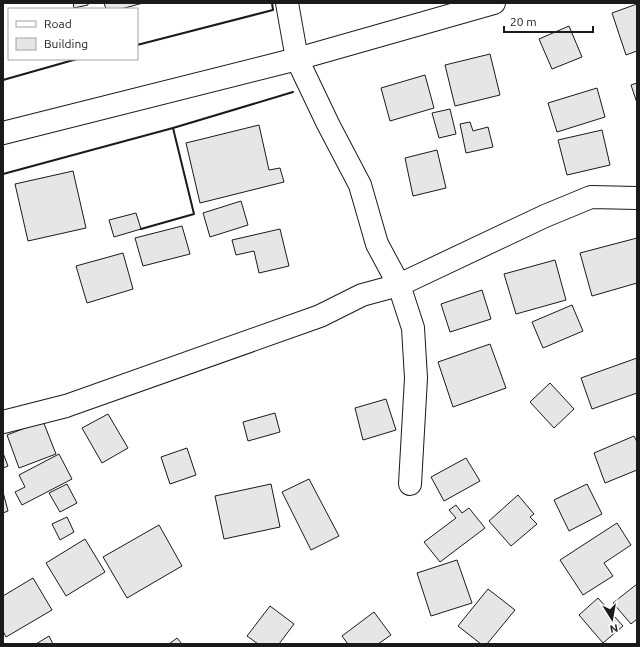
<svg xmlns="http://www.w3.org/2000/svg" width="640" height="647" font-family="Ubuntu,sans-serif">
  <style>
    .building { fill: #e6e6e6; stroke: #1a1a1a }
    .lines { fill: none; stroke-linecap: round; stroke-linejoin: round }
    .street-casing { stroke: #1a1a1a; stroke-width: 24 }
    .secondary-casing { stroke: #1a1a1a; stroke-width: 24 }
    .street { stroke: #fff; stroke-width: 22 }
    .secondary { stroke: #fff; stroke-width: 22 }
    .wall { stroke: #1a1a1a; stroke-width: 2 }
  </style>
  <rect width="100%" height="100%" fill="#fff"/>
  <g class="building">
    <polygon points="73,3 88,3 88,5 74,8"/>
    <polygon points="104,3 143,3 121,9 106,9"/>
    <polygon points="637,4 637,51 626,55 612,13"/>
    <polygon points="569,26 582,57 552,69 539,39"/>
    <polygon points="490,54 500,95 455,106 445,65"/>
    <polygon points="425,75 434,108 390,121 381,88"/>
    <polygon points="637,83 637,103 631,85"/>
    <polygon points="597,88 605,117 557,132 548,103"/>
    <polygon points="450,109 456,134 439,138 432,113"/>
    <polygon points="470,122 473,131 488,127 493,147 466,153 460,124"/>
    <polygon points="259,125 269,170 280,168 284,182 200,203 186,143"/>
    <polygon points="602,130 610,165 567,175 558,140"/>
    <polygon points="437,150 446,188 413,196 405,158"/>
    <polygon points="73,171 86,228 28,241 15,184"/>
    <polygon points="241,201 248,225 210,237 203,213"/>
    <polygon points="136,213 141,229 114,237 109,220"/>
    <polygon points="182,226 190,254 143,266 135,238"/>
    <polygon points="280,229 289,266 259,273 254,251 236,255 232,240"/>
    <polygon points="637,238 637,283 592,296 580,253"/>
    <polygon points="123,253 133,289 87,303 76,266"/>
    <polygon points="555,260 566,300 516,314 504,274"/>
    <polygon points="482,290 491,319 450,332 441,304"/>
    <polygon points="572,305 583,331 543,348 532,322"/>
    <polygon points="490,344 506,388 453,407 438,362"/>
    <polygon points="637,358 637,393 592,409 581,378"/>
    <polygon points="550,383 574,409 554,428 530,402"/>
    <polygon points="386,399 396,430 363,440 355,408"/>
    <polygon points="275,413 280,432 248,441 243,422"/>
    <polygon points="108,414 128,448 102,463 82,428"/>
    <polygon points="43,421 56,454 19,468 7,435"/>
    <polygon points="634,436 637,442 637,470 605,483 594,453"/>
    <polygon points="187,448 196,475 170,484 161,457"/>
    <polygon points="3,453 8,466 3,468"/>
    <polygon points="59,454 72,479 22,505 15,492 25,487 19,475"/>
    <polygon points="466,458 480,481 444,501 431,477"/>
    <polygon points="309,479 339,536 311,550 282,492"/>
    <polygon points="67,484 77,503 60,512 49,493"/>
    <polygon points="271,484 280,527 224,539 215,496"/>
    <polygon points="587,484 602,514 569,531 554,500"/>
    <polygon points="3,492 8,511 3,513"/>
    <polygon points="518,495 534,514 530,517 537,524 511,546 489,521"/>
    <polygon points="456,505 462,513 469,508 485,528 440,562 424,542 456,518 449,510"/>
    <polygon points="67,517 74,532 60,540 52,524"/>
    <polygon points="617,523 631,545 604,563 613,576 583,595 560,560"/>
    <polygon points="159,525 182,566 127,598 103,557"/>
    <polygon points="85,539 105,572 66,596 46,563"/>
    <polygon points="457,560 472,603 431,616 417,573"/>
    <polygon points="33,578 52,610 6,637 3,631 3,596"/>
    <polygon points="637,584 637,619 631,624 613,603"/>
    <polygon points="488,589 515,610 487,644 481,644 458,626"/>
    <polygon points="598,598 623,626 603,643 579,615"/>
    <polygon points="270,606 294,624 279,644 258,644 247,636"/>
    <polygon points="374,612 391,635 378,644 348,644 342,636"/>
    <polygon points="49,636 53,644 36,644"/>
    <polygon points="177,638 182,644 169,644"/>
  </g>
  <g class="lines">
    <g class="street-casing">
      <g id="street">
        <polyline points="287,3 297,59 328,124 360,185 377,244 399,285 413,328 416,378 410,484"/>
        <polyline points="3,422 66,406 320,316 362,295 399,285 545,216 591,197 637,198"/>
      </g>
    </g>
    <g class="secondary-casing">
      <polyline id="secondary" points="3,133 297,59 494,3"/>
    </g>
    <use href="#street" class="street"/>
    <use href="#secondary" class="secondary"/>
    <g class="wall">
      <polyline points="137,45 273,10 272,3"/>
      <polyline points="3,80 77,59"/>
      <polyline points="3,174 173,128 293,92"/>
      <polyline points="141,229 194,214 173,128"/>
    </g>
  </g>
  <rect width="640" height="647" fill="none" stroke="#1a1a1a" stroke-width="8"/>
  <rect x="8" y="8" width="130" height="52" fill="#ffffff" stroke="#a3a3a3"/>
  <rect x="16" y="21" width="20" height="6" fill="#ffffff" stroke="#a3a3a3"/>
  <text x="44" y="28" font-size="12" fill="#1a1a1a">Road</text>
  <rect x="16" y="38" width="20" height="12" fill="#e6e6e6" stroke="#a3a3a3"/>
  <text x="44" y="48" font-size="12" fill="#1a1a1a">Building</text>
  <g transform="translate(612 619) rotate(169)" stroke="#ffffff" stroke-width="3" paint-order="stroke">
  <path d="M0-3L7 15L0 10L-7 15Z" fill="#1a1a1a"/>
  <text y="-6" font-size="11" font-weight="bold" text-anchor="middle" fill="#1a1a1a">N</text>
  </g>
  <path d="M504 26v6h89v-6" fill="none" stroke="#1a1a1a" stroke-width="2"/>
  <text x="510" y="26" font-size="12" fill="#1a1a1a" stroke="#ffffff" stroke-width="3" paint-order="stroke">20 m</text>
</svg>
